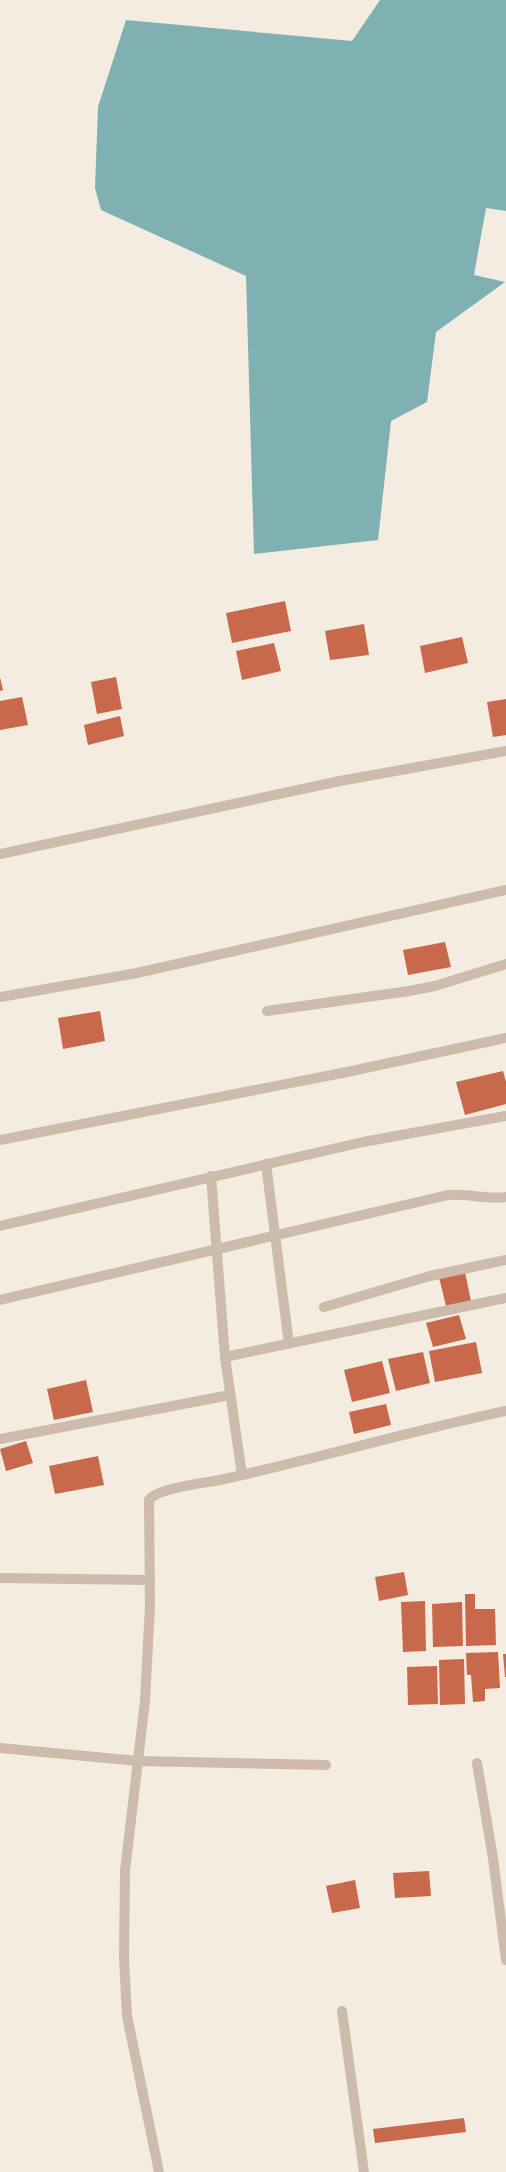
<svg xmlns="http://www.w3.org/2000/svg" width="506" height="2172" font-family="'Space Grotesk',sans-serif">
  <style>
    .water { fill: #7fb0b2 }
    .building { fill: #c8694b }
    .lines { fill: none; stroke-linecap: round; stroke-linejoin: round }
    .minor { stroke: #cdbbac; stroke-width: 10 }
  </style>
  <rect width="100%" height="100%" fill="#f4ebe1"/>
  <polygon class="water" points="380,0 506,0 506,211 486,208 474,275 505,282 436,332 427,402 391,421 378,540 254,554 246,276 101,210 95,188 98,107 126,20 352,41"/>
  <g class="building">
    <polygon points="285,601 291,631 232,643 226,613"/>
    <polygon points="364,624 369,655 330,660 325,631"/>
    <polygon points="462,637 468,663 425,673 420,646"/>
    <polygon points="274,643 281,671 242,680 236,651"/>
    <polygon points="0,677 3,690 0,691"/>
    <polygon points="116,677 122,709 97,714 91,682"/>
    <polygon points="22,697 28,725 0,730 0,701"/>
    <polygon points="506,699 506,735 493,737 487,702"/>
    <polygon points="120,716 124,736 88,745 84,725"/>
    <polygon points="445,942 451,967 408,975 403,950"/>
    <polygon points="100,1011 105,1041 63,1049 58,1018"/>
    <polygon points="503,1071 506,1082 506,1104 465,1115 456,1082"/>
    <polygon points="465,1272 471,1301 446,1306 439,1277"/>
    <polygon points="459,1315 466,1339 433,1347 426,1323"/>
    <polygon points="476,1342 482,1373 435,1382 429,1351"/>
    <polygon points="423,1352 430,1383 396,1391 388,1359"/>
    <polygon points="382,1361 390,1393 352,1402 344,1370"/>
    <polygon points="86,1380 93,1412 54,1420 47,1389"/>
    <polygon points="386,1404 391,1425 354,1434 349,1412"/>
    <polygon points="26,1441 33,1463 6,1471 0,1449"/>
    <polygon points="98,1456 104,1485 55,1494 49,1466"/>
    <polygon points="404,1572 408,1595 379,1601 375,1577"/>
    <polygon points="465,1594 475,1594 475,1609 495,1609 496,1645 466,1646"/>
    <polygon points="425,1601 426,1651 403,1652 401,1602"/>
    <polygon points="462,1602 463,1646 433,1647 432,1604"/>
    <polygon points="498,1652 500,1688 485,1689 485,1701 473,1702 471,1675 467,1675 466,1653"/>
    <polygon points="503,1654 506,1654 506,1677 505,1677"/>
    <polygon points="464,1659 465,1704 440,1705 439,1660"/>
    <polygon points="437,1666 438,1704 408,1705 407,1667"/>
    <polygon points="429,1871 431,1896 395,1898 393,1873"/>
    <polygon points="355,1880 360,1908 332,1913 326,1886"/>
    <polygon points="464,2118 466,2132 375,2143 373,2129"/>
  </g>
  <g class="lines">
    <g class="minor">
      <polyline points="0,854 340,781 506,751"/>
      <polyline points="0,997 137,973 506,890"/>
      <polyline points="267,1011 409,991 435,986 506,964"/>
      <polyline points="0,1140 347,1072 506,1038"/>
      <polyline points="266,1164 289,1344"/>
      <polyline points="211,1176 225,1357 242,1475"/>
      <polyline points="0,1226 363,1142 506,1116"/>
      <path d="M0,1300L448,1195C468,1193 486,1200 506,1197"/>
      <polyline points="324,1307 430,1276 506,1260"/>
      <polyline points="225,1357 506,1298"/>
      <polyline points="0,1439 230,1395"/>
      <polyline points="0,1578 150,1580"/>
      <polyline points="0,1748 138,1761 326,1765"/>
      <polyline points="477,1763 493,1858 506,1960"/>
      <polyline points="342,2011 364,2172"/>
      <path d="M159,2172L127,2016L124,1958L125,1871L145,1701L150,1605L149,1500C157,1488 204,1483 220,1480C316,1459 410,1431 506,1411"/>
    </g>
  </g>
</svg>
